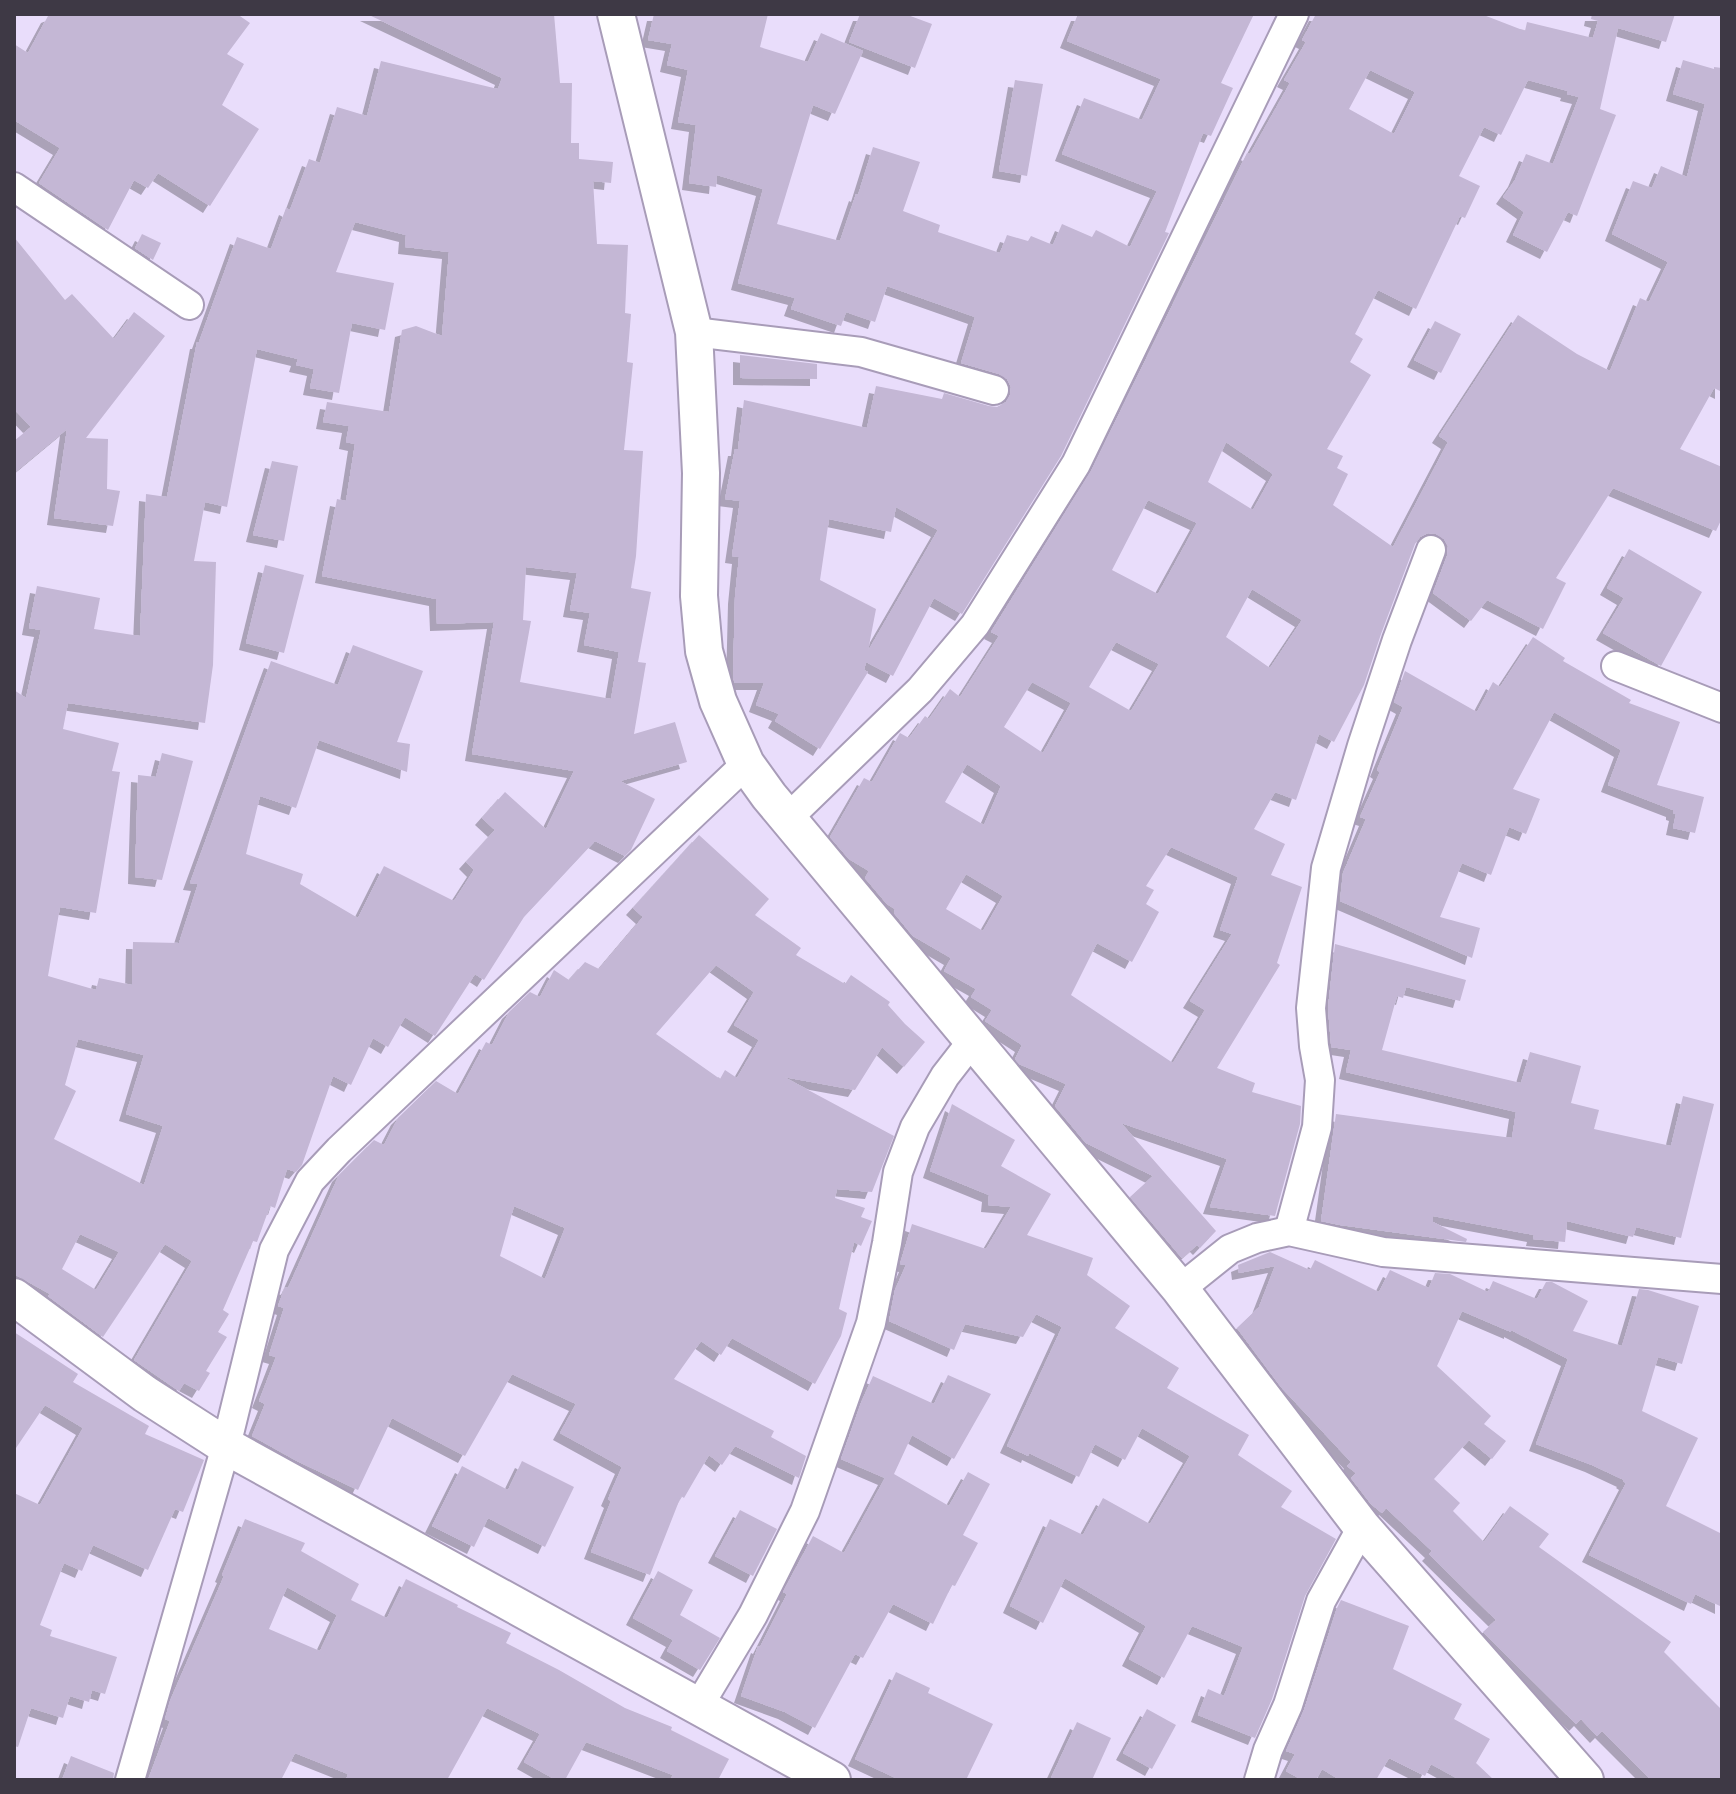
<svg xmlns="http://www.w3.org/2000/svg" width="1736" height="1794" font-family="Figtree,sans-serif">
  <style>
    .building { fill: #c4b7d5; fill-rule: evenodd; filter: url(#shadow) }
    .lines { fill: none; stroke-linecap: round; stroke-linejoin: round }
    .minor-casing { stroke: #a89cb8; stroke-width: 32 }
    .tertiary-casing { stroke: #a89cb8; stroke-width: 40 }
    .minor { stroke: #fff; stroke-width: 28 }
    .tertiary { stroke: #fff; stroke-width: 36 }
  </style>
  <defs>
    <filter id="shadow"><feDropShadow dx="-7" dy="7" stdDeviation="0" flood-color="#0004"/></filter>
  </defs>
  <rect width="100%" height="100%" fill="#e9ddfb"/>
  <g class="building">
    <polygon points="53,14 237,14 250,23 227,54 244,64 222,105 259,129 210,206 158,173 148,188 134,180 108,230 39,183 60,148 14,120 14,44 28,53 48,16"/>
    <path d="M367,14H554L560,83H572L571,143H579V159L613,162L611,183L593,181L597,244L628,245L625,313L631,314L627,362L633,363L624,450L643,451L636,556L631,588L651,592L638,662L646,663L634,734L675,722L687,762L620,781L655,799L631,850L625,856L595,841L524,917L484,980L475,974L435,1036L405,1017L388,1047L373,1038L351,1085L333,1076L302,1165L296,1172L287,1169L275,1208L270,1206L257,1242L253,1241L223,1310L229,1314L218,1332L227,1337L206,1371L210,1373L199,1391L184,1383L179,1391L134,1360L192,1261L165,1244L103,1337L48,1296L50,1294L14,1274V690L26,698L41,630L29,628L37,586L100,598L94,629L140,636L146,494L167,497L197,342H199L237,237L271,249L286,208L290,210L309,159L320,163L337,107L367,116L381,61L498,89L502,78ZM355,222L406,235L405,247L449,252L442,336L416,326L402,330L389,412L327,402L323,422L349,426L346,442L355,444L346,501L337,499L322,576L436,599L437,624L494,622L472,754L574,771L546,829L505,792L482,818L495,830L466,862L474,870L454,901L384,866L358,918L300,884L303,874L246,854L260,796L296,808L319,740L407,772L410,744L397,742L423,671L353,645L338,685L271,661L190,883L198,884L179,943L133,942L132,985L99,978L96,990L48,976L60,907L96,913L120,772L112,771L119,743L63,729L68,703L205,723L213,665L216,562L194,561L205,502L227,507L257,349L298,359L296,365L314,369L310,388L339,393L352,323L385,330L394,283L336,272ZM526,567L577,573L570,610L590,613L584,645L619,652L611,699L520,682L531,621L523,620ZM78,1039L144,1055L126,1114L163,1126L144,1185L54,1139L76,1091L65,1085ZM80,1234L119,1252L96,1290L62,1269Z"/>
    <path d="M654,14H768L760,47L808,62L821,33L863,51L835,114L813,105L777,224L840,241L856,194L858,195L873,147L920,162L903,211L940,225L938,232L1000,253L1007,235L1028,241L1031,236L1053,245L1062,224L1092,237L1096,230L1130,247L1157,191L1062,154L1084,98L1142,120L1161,79L1067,41L1078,14H1254L1221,83L1233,88L1211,136L1203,133L1165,232L1169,233L1061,456L962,614L934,598L893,676L866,662L864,670L868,672L820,749L775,721L779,714L756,705L764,683H735L733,678L735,597L739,557L732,556L740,501L725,499L735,449H738L744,400L867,428L876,386L942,399L944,393L989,406L997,407L1006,402L1010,395L1011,387L1007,379L999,374L961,363L975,317L887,286L875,322L846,312L841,326L791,309L795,298L738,283L763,189L717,175L716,187L689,183L696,125L678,122L688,70L667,65L672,44L648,40ZM896,507L938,530L868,651L876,609L820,580L829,519L891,532Z"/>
    <polygon points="860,14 905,14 932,24 915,68 849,42"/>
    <path d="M1316,14H1481L1525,31L1527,22L1593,38L1598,21L1591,19L1592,14H1675L1666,42L1618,28L1600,109L1616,115L1577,216L1568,212L1547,252L1513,235L1524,212L1503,197L1515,180L1526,154L1553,164L1579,97L1567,94L1568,91L1528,80L1501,135L1484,127L1459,176L1480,186L1465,218L1460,216L1416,309L1378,290L1355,334L1363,339L1350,362L1371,375L1327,449L1343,456L1337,468L1348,474L1333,505L1393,547L1448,442L1439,436L1518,315L1577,354L1610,371L1640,298L1649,302L1668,262L1612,234L1633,181L1652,188L1661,166L1687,177L1705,104L1673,94L1683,60L1714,69V67L1722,68V392L1714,388L1680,449L1722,467V518L1716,531L1613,488L1556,578L1566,583L1543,629L1487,600L1471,621L1433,593L1447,556L1448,546L1444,539L1436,534L1428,533L1420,537L1415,544L1381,634L1364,685L1334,742L1319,734L1296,800L1275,792L1254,829L1285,844L1271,875L1302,887L1277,963L1280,965L1217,1068L1255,1083L1252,1092L1301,1106L1300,1124L1275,1216L1210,1207L1227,1159L1121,1123L1216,1231L1200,1248L1197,1245L1182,1258L1130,1197L1153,1176L1086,1143L1055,1106L1066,1084L1019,1064L1015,1059L1022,1045L985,1021L992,1010L971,997L976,989L944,971L951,958L913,936L894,913L895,909L887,904L865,878L869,871L849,859L830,837L864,778L872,782L900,733L909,738L925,716L929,719L950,689L960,697L999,636L991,632L1091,471L1247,153L1250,154L1290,83L1284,80L1306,42L1302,40ZM1370,70L1415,92L1394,134L1349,109ZM1226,442L1273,474L1253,510L1208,482ZM1148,500L1197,523L1158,594L1112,570ZM1252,589L1302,620L1270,668L1226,637ZM1116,642L1159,664L1131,711L1089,687ZM1032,682L1071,703L1043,753L1004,727ZM967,764L1001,786L984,825L945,802ZM1171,847L1238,877L1220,930L1232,934L1190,1001L1205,1010L1173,1063L1071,995L1097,943L1132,962L1159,912L1146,904L1154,890L1146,886ZM966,874L1003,896L983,931L946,909Z"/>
    <polygon points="1015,80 1043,84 1027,176 999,171"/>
    <polygon points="142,234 161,243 153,260 135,248"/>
    <polygon points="14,237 65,300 72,294 114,339 134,312 165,336 86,438 108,439 107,489 120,491 113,526 54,518 67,429 14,473 14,441 31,427 14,409"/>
    <polygon points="1435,321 1461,334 1441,373 1414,360"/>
    <polygon points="740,355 817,364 817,379 740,378"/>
    <polygon points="272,461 298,466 284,541 253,535"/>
    <polygon points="1629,549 1702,592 1661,666 1603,633 1624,598 1607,588"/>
    <polygon points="265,565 304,575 284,653 246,643"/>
    <polygon points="1533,637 1565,658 1563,661 1631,700 1629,703 1680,722 1657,785 1704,797 1695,833 1673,828 1676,814 1673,813 1673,810 1608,785 1621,750 1554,712 1513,789 1540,799 1526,834 1509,827 1491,875 1462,863 1440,917 1480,928 1472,958 1340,901 1343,873 1366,819 1360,817 1380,772 1377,770 1403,707 1394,702 1405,671 1477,712 1493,682 1500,687"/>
    <polygon points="162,753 193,761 162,880 135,877 138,775 156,777"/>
    <path d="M699,835L769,899L755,915L801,948L796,955L845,984L851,975L890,1002L888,1005L905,1024L925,1042L904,1067L882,1047L855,1090L784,1077L894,1136L872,1192L837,1189L835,1198L865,1208L861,1217L872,1221L861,1246L854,1242L839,1309L847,1313L841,1336L815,1384L732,1338L721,1355L701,1341L674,1379L774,1431L771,1437L806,1456L799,1478L735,1446L722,1465L709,1455L684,1498L681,1496L650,1575L591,1552L611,1501L608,1499L622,1467L560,1433L576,1404L512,1374L465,1456L392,1418L358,1490L297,1461L252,1436L265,1404L259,1401L276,1357L269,1355L284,1308L278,1306L285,1287L288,1288L339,1175L374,1140L384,1145L398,1118L436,1081L458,1094L486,1042L492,1045L509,1012L530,992L540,997L554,970L569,980L585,962L599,969L643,917L633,908ZM716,965L754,992L734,1025L759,1040L737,1078L725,1070L720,1079L656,1034ZM514,1206L565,1228L545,1279L500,1256Z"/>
    <polygon points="1335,944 1466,980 1460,1001 1406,987 1403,998 1397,996 1382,1050 1521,1083 1530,1052 1581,1066 1571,1103 1599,1110 1594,1129 1671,1146 1683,1096 1714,1104 1681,1238 1636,1227 1633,1237 1567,1221 1565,1242 1533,1239 1534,1235 1433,1216 1433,1222 1467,1239 1466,1242 1340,1225 1321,1221 1336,1114 1512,1138 1516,1112 1346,1072 1351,1050 1331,1047 1331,1044 1328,1008"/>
    <polygon points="952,1104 1015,1140 1001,1166 1051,1194 1027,1235 1093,1258 1087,1275 1130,1306 1115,1328 1179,1368 1167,1388 1249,1435 1238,1455 1292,1491 1281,1507 1336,1539 1305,1596 1272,1699 1255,1738 1198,1715 1208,1689 1224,1696 1243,1647 1192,1626 1164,1678 1129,1659 1146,1626 1065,1578 1043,1623 1010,1606 1050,1519 1083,1535 1103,1498 1150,1524 1190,1456 1142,1428 1125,1460 1095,1444 1079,1477 1029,1453 1028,1456 1007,1446 1062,1327 1036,1314 1023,1337 965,1324 954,1350 889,1321 895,1290 906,1265 900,1264 912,1224 986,1249 1011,1207 988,1205 989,1195 930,1171"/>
    <polygon points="1270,1252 1310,1270 1315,1260 1379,1292 1390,1270 1429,1288 1435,1273 1450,1274 1488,1292 1493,1281 1537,1299 1546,1282 1552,1282 1588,1301 1573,1331 1622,1346 1639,1289 1648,1290 1699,1306 1682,1364 1658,1357 1642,1411 1698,1438 1666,1506 1722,1534 1722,1607 1695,1594 1691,1604 1589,1555 1626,1483 1623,1481 1624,1480 1592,1465 1536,1444 1568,1359 1511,1330 1511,1332 1462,1311 1437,1366 1491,1416 1484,1424 1506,1441 1492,1459 1469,1440 1434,1479 1460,1503 1453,1511 1484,1542 1510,1506 1549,1534 1539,1547 1671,1642 1664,1652 1722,1710 1722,1780 1651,1780 1602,1731 1597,1736 1581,1719 1576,1724 1483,1632 1496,1620 1429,1554 1432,1551 1386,1508 1382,1513 1371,1504 1351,1478 1356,1473 1347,1466 1351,1462 1281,1387 1237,1328 1259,1307 1275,1266 1239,1273 1238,1265"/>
    <polygon points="14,1332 78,1374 73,1382 149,1426 145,1434 204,1460 183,1512 175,1509 148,1570 93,1545 82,1571 64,1563 40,1625 52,1630 50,1636 117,1657 105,1694 92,1690 89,1702 70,1696 63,1718 31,1708 18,1747 14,1746 14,1493 40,1505 83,1428 45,1405 14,1451"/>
    <polygon points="948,1375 991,1394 954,1459 912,1435 894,1474 949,1506 968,1472 990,1484 963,1535 978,1543 955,1586 952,1585 933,1624 893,1604 863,1658 855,1654 815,1728 785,1712 741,1696 758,1646 760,1647 787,1594 783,1592 813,1536 844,1553 885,1478 841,1459 861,1403 873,1376 934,1404"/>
    <polygon points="522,1461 574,1487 545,1547 488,1518 474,1547 432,1526 462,1466 508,1490"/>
    <polygon points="740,1510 777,1529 753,1576 715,1556"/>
    <path d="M245,1519L305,1543L301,1551L359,1584L351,1600L387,1618L406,1579L458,1605L457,1607L511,1633L506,1643L559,1670L625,1708L672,1727L671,1730L729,1759L718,1780H670L673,1775L586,1742L565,1780H556L524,1762L540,1734L487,1708L447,1780H346L348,1774L295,1753L281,1780H148L170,1721L165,1719L170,1701L224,1576L222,1575ZM287,1587L337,1615L320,1651L269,1629Z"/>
    <polygon points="658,1571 693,1590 680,1615 720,1638 700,1670 667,1651 673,1640 633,1618"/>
    <polygon points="1341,1600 1409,1626 1393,1669 1462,1704 1454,1719 1490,1739 1476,1763 1494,1780 1460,1780 1431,1764 1425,1776 1389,1758 1376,1780 1340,1780 1322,1769 1316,1780 1302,1780 1286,1771 1295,1754 1286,1751 1304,1710 1337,1608"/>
    <polygon points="896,1672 930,1688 928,1693 993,1724 966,1780 900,1780 855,1759"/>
    <polygon points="1147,1709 1176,1725 1152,1769 1123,1753"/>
    <polygon points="1077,1722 1111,1738 1092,1780 1050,1780"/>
    <polygon points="71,1756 114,1773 113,1780 62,1780"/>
  </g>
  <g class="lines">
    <g class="minor-casing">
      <g id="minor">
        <polyline points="14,187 189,305"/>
        <polyline points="694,332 861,352 994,390"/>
        <polyline points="1616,666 1722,708"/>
        <polyline points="788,818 920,690 975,625 1076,464 1294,14"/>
        <polyline points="1289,1231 1317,1127 1320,1080 1314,1046 1311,1008 1326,868 1362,746 1397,640 1431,550"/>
        <polyline points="1180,1289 1230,1249 1257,1238 1289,1231 1383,1252 1722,1279"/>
        <polyline points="698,1707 753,1615 805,1511 871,1323 887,1243 898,1172 915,1127 945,1076 973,1040"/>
        <polyline points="130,1780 226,1446 274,1250 310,1181 339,1150 746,764"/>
        <polyline points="1259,1780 1268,1750 1288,1705 1321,1601 1362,1527"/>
      </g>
    </g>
    <g class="tertiary-casing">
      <g id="tertiary">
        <polyline points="616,14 694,332 701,473 699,596 704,651 718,701 746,764 769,796 1180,1289 1362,1527 1585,1780"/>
        <polyline points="14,1297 145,1394 226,1446 832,1780"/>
      </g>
    </g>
    <use href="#minor" class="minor"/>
    <use href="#tertiary" class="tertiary"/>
  </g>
  <rect width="1736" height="1794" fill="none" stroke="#3e3945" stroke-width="32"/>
</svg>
